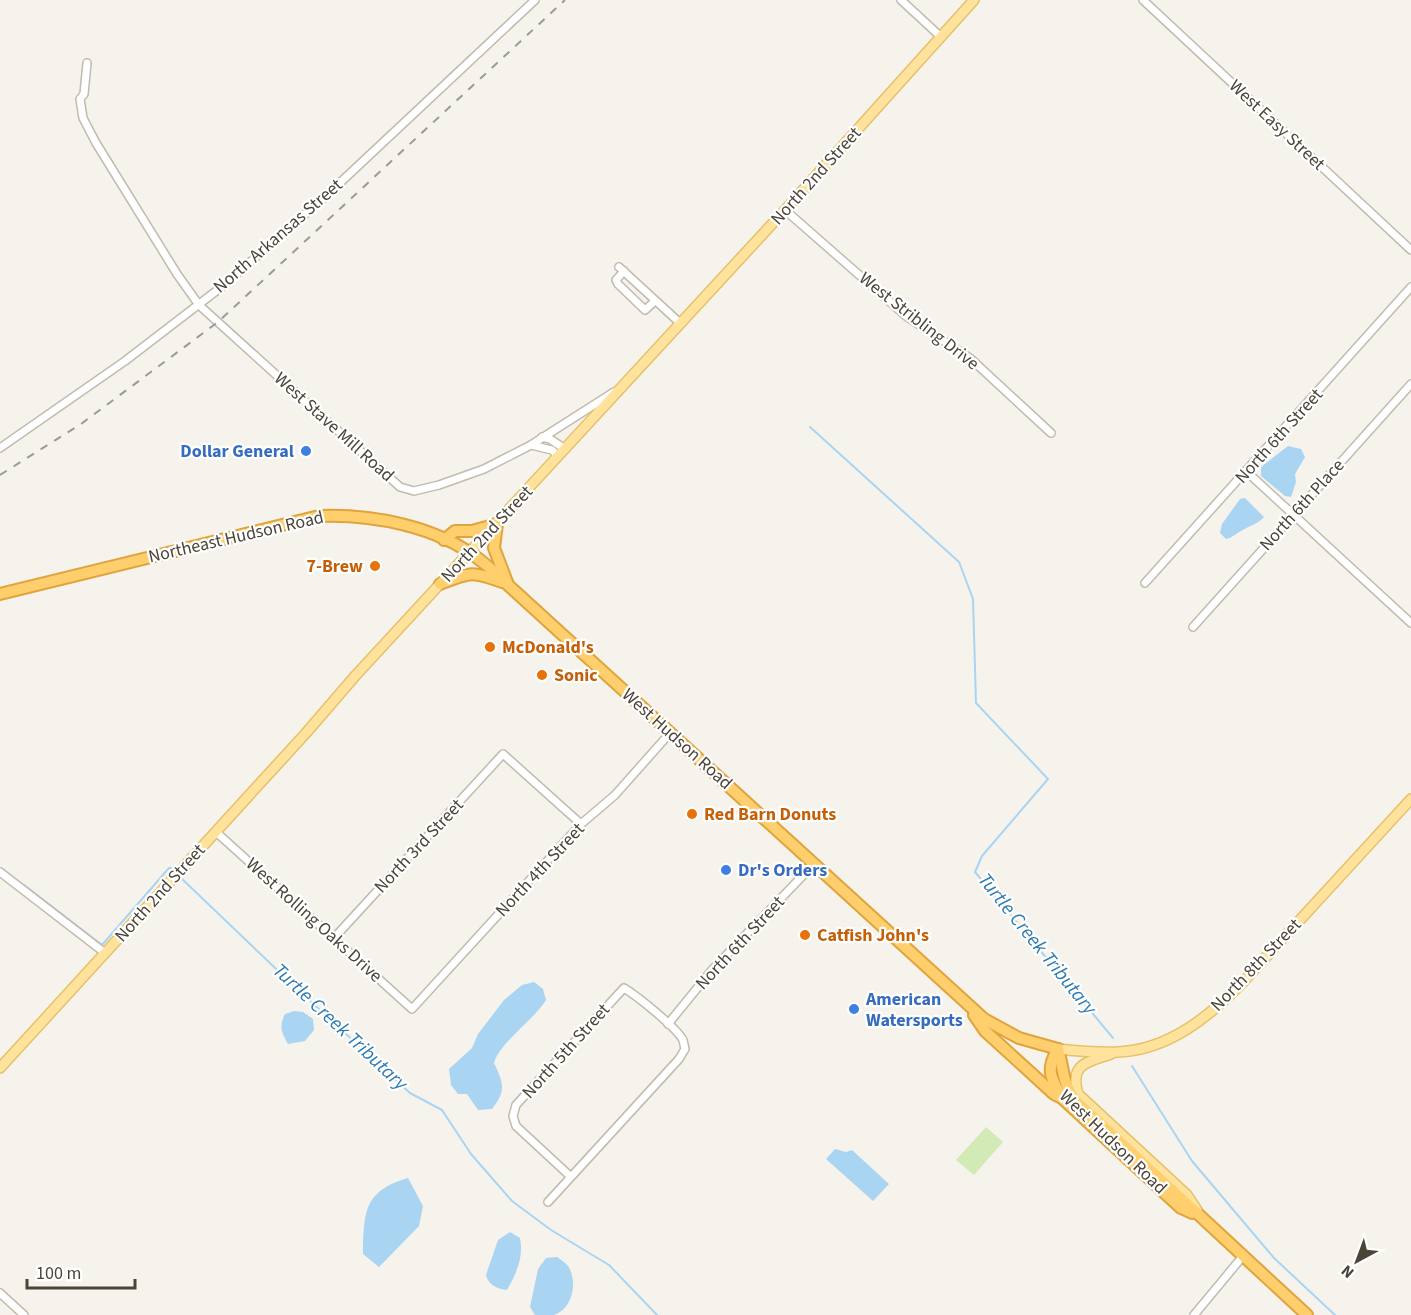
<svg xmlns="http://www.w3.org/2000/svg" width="1411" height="1315" font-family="'Source Sans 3',sans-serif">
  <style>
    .green { fill: #d2eab5 }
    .water { fill: #a9d4f2 }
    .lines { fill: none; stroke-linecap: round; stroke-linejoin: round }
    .stream { stroke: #a9d4f2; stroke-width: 2 }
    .minor-casing { stroke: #c2bbae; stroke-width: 10 }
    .major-casing { stroke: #e6c16a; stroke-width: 12 }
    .highway-casing { stroke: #e0a43c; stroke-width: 14 }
    .minor { stroke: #fff; stroke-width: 7 }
    .major { stroke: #ffe39c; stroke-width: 9 }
    .highway { stroke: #ffcf6e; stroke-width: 10 }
    .rail { stroke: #9a9a9a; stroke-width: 2; stroke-dasharray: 8 8; stroke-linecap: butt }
    .shop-dot { fill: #3f7fe0; stroke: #fff; stroke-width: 2 }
    .food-dot { fill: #e8710a; stroke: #fff; stroke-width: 2 }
    .labels { text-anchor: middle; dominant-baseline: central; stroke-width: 4.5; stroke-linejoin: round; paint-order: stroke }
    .street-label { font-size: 18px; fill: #4b4439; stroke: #fff }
    .shop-label { font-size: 18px; font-weight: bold; fill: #366cbe; stroke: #fff; text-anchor: start }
    .food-label { font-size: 18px; font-weight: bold; fill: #c56008; stroke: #fff; text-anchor: start }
    .water-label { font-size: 20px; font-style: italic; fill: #2e7ab2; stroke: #fff }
  </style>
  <rect width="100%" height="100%" fill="#f6f3ec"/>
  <polygon class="green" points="986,1127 1003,1142 974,1175 956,1160"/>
  <g class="water">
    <polygon points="1288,446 1301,449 1305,457 1295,474 1296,482 1291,497 1285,496 1261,476 1261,467"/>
    <path d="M1245,498L1264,517C1258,524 1251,525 1243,530C1236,533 1234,537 1226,539L1220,533L1222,524L1240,499Z"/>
    <path d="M534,982L543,989L546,1000C533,1021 500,1042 494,1063C504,1084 506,1091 492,1109L478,1110L467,1094H458L451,1085L449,1069L472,1048L478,1034L504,1000L522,985Z"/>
    <path d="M294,1011L303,1012L313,1019L314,1030L305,1041L288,1044C281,1032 279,1026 285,1014Z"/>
    <polygon points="835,1149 846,1152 852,1150 889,1184 873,1201 826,1159"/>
    <path d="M408,1178L423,1206L419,1226L379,1267L363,1254C364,1213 363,1191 408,1178Z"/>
    <path d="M510,1232L520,1238C524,1257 516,1274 507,1290C498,1289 488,1285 486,1275L498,1240Z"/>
    <path d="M557,1257C561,1260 566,1263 568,1266C578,1281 573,1309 554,1315C549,1315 541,1315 535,1315L530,1307L538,1269L546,1258Z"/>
  </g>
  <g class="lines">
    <g class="stream">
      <polyline points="810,427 959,562 973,599 976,703 1048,779 982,856 975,872 1113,1038"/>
      <polyline points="181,878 294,986 410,1093 442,1110 471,1154 512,1201 551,1230 609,1265 657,1315"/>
      <polyline points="24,885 102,945 169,868 171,868"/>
      <polyline points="1132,1066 1192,1161 1274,1258 1335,1315"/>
    </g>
    <g class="minor-casing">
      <g id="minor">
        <polyline points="901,0 941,37"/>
        <polyline points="1143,0 1411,250"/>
        <polyline points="87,63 84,94 80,99 83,118 96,143 177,274 199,305 400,487 414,491 439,485 484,469 531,445 614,392"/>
        <polyline points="785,210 906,316 971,359 1051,433"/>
        <polyline points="619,267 680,323"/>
        <polyline points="624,271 616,280 618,284 645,310 655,301"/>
        <polyline points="542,437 550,439 565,449"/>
        <polyline points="531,445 552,450 558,456"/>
        <polyline points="0,448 125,361 224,285 328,194 535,0"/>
        <polyline points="1247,472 1411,623"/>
        <polyline points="1145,583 1411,287"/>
        <polyline points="1193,627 1411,384"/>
        <polyline points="216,832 412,1009 581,824 615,795 670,733"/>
        <polyline points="0,872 105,953"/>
        <polyline points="334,938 503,754 581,824"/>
        <polyline points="668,1024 712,970 814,864"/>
        <path d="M548,1202L679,1059L685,1049C685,1049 683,1040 683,1040C676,1027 637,996 624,988L516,1105L513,1116L516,1126L570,1176"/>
        <polyline points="0,1293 24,1315"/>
        <polyline points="1194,1315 1243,1256"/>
      </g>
    </g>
    <g class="major-casing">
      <g id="major">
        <path d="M1058,1049C1078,1051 1098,1053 1118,1052C1169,1050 1210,1016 1244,981L1411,799"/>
        <path d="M1111,1054C1087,1062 1069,1064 1078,1094L1187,1195L1197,1210"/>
        <polyline points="0,1068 306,733 356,675 785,210 974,0"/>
      </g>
    </g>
    <g class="highway-casing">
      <g id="highway">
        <polyline points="444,540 455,531 472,531 497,524 494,548 507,582"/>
        <path d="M440,584C471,572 471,571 502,582"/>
        <path d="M0,594L319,516C372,514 437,526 480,560C489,567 499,576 508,585L984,1019L1019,1038L1058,1049"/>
        <polyline points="974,1015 985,1031 1054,1094 1060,1097"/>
        <path d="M1058,1049C1064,1070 1062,1083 1076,1101L1307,1315"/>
        <path d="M1058,1049C1045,1070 1051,1078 1062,1098L1181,1208L1192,1213"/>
      </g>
    </g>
    <use href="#minor" class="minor"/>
    <use href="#major" class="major"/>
    <use href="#highway" class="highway"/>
    <polyline class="rail" points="0,475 81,424 218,322 565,0"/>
  </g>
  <g class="shop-dot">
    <circle cx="306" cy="451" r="6"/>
    <circle cx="726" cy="870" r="6"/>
    <circle cx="854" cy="1009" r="6"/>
  </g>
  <g class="food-dot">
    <circle cx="375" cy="566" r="6"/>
    <circle cx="490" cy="647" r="6"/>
    <circle cx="542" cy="675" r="6"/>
    <circle cx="692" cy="814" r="6"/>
    <circle cx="805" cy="935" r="6"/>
  </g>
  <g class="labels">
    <g class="street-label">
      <text transform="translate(1277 125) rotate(43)">West Easy Street</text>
      <text transform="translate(816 176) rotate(-48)">North 2nd Street</text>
      <text transform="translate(278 236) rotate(-41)">North Arkansas Street</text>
      <text transform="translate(919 321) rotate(38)">West Stribling Drive</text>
      <text transform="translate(334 427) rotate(42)">West Stave Mill Road</text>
      <text transform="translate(1279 436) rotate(-48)">North 6th Street</text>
      <text transform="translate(1302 505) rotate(-48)">North 6th Place</text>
      <text transform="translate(487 534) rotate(-47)">North 2nd Street</text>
      <text transform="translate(236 537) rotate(-13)">Northeast Hudson Road</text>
      <text transform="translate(677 739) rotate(42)">West Hudson Road</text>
      <text transform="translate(419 846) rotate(-47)">North 3rd Street</text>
      <text transform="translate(540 870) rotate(-47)">North 4th Street</text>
      <text transform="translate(160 893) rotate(-48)">North 2nd Street</text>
      <text transform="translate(314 920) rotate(42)">West Rolling Oaks Drive</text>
      <text transform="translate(740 943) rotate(-47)">North 6th Street</text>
      <text transform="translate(1256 965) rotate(-46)">North 8th Street</text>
      <text transform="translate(566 1051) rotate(-48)">North 5th Street</text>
      <text transform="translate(1113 1142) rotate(44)">West Hudson Road</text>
    </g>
    <g class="shop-label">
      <text x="294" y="451" text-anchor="end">Dollar General</text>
      <text x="738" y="870">Dr's Orders</text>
      <text x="866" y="999">American<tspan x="866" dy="21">Watersports</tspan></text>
    </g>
    <g class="food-label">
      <text x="363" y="566" text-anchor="end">7-Brew</text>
      <text x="502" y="647">McDonald's</text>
      <text x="554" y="675">Sonic</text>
      <text x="704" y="814">Red Barn Donuts</text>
      <text x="817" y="935">Catfish John's</text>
    </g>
    <g class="water-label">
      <text transform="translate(1037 944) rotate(51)">Turtle Creek Tributary</text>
      <text transform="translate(340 1027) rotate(43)">Turtle Creek Tributary</text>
    </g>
  </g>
  <g transform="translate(1357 1261) rotate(221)" stroke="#ffffff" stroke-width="4.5" paint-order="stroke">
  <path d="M0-4.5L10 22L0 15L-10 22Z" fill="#4b4439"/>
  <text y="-9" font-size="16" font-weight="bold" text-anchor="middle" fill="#4b4439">N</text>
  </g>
  <path d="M27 1279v9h108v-9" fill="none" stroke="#4b4439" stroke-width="3"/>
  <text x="36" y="1279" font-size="18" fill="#4b4439" stroke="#ffffff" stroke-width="4.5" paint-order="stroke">100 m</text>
</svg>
